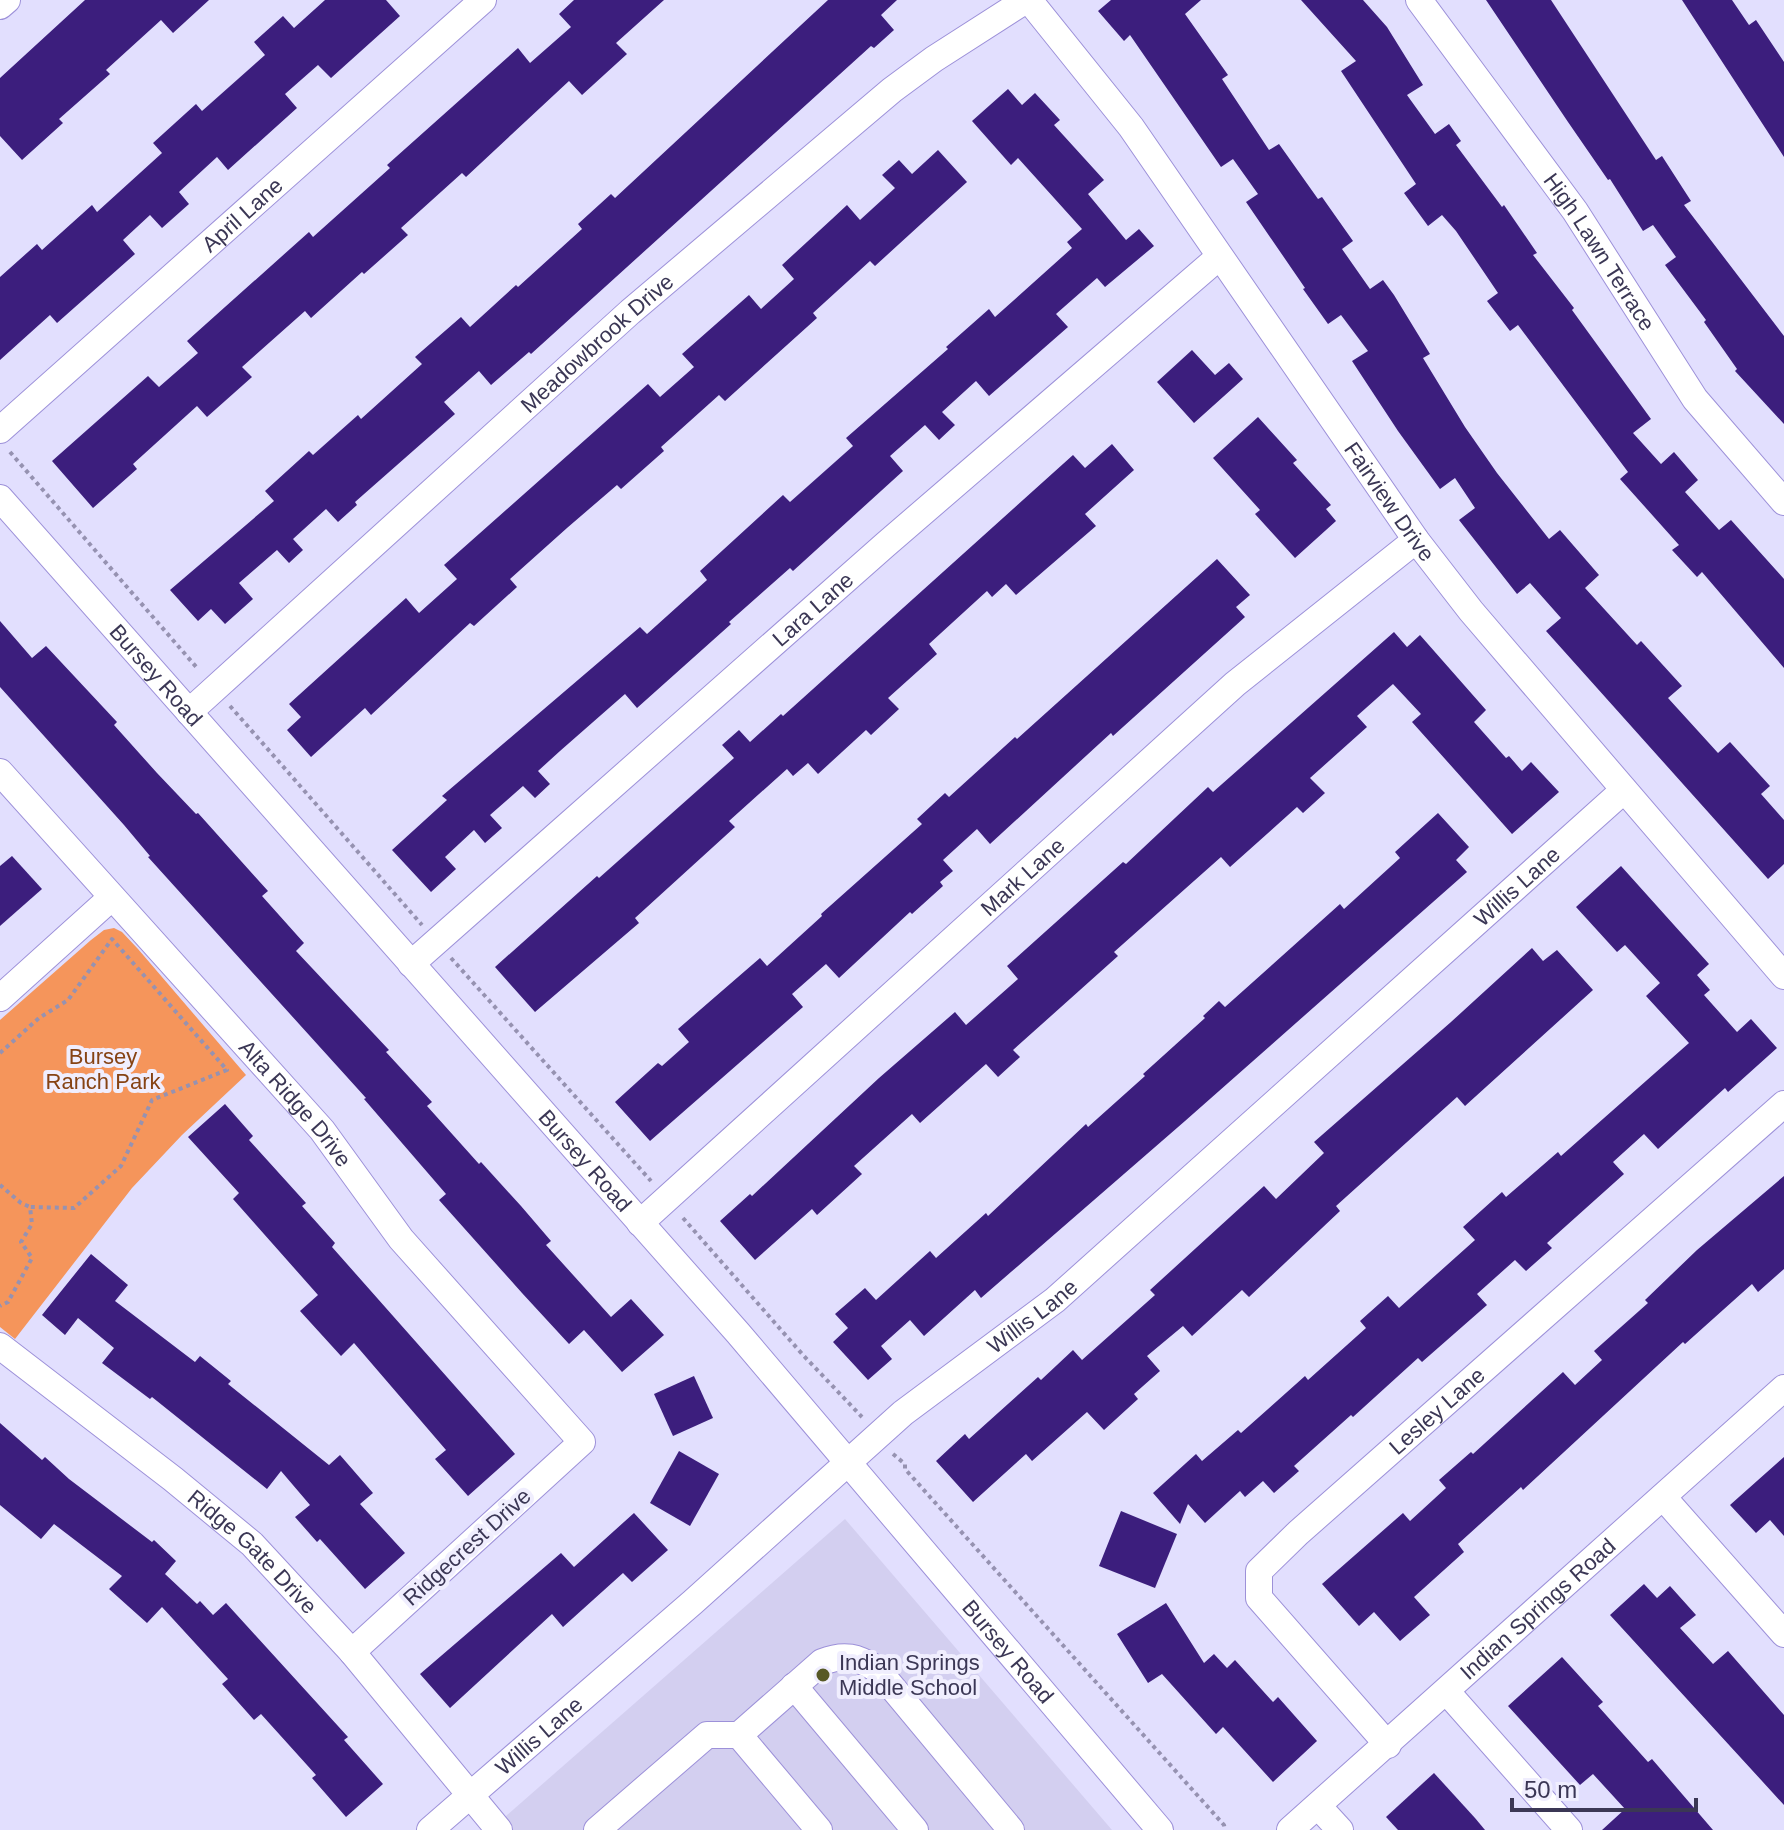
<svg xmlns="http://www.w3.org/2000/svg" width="1784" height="1830" font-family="Helvetica,sans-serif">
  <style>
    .built { fill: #d3cff0 }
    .green { fill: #f5955b }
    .building { fill: #3c1e7d }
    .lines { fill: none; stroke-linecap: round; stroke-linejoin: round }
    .minor-casing { stroke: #9d91d9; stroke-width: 28 }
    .path { stroke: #9692b1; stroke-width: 4; stroke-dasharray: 4 4; stroke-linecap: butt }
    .minor { stroke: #fff; stroke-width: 26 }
    .poi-dot { fill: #575926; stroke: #f0eefe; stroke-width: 3 }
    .labels { text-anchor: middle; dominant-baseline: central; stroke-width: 8; stroke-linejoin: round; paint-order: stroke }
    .street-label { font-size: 22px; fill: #3b3755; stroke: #f0eefe }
    .park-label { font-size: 22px; fill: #864314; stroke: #f0eefe }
    .poi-label { font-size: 22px; fill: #3b3755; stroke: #f0eefe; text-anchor: start }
  </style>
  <rect width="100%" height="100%" fill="#e2dffe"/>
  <polygon class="built" points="845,1519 1112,1830 490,1830"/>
  <polygon class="green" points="114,928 122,932 138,949 246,1075 182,1135 132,1188 15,1339 0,1327 0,1020 91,940 104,930"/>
  <g class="building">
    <polygon points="85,0 209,0 173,33 161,20 106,70 110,74 59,119 63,123 22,160 0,136 0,78"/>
    <polygon points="325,0 386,0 400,16 331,78 318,65 285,94 297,108 228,170 217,157 179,192 189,204 162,228 150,215 123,240 135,254 57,323 50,315 0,360 0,277 37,244 42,250 92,205 97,212 162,153 153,143 196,104 202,111 265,55 254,42 283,16 294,28"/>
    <polygon points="574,0 664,0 616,43 627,54 582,95 569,81 466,177 462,173 401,228 408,235 364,274 362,272 311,318 305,311 242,367 252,377 207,417 197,406 133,464 137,469 93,508 52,461 148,376 159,387 198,353 187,341 309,232 313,237 390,168 387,165 518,48 530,63 571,27 559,14"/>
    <polygon points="828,0 897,0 881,15 894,30 874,48 871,46 531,354 529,352 491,385 479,371 444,402 455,414 355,502 357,505 338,522 326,509 293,539 303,550 289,563 277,550 239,583 253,599 225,624 211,609 198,621 170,590 274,501 265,491 309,451 313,455 358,415 361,419 422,364 415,357 461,317 470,327 516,285 518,287 582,229 578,224 611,194 615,198"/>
    <polygon points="1111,0 1201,0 1185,14 1228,75 1222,79 1269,150 1279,144 1318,199 1322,197 1353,241 1342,249 1370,289 1383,280 1394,295 1430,354 1423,358 1465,427 1497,473 1549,539 1560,530 1599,575 1585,588 1637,645 1641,641 1682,686 1668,698 1718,753 1730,742 1770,786 1761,794 1784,820 1784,864 1768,879 1546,631 1561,618 1530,583 1517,594 1459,520 1475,508 1455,478 1440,489 1398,431 1352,361 1368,351 1341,315 1328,324 1303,289 1305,288 1246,202 1258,194 1233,159 1221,167 1130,35 1124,41 1098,11"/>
    <polygon points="1301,0 1363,0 1387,27 1423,85 1407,95 1435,134 1449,124 1461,141 1456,145 1502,207 1504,205 1537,253 1533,255 1574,308 1572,310 1651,419 1633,433 1661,464 1674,452 1698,480 1685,492 1719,530 1731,520 1784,579 1784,668 1702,572 1697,577 1672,550 1679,545 1620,479 1628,472 1518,325 1510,331 1487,301 1498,293 1456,231 1442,215 1428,226 1404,193 1416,184 1341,71 1356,61"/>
    <polygon points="1486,0 1551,0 1656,160 1662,156 1691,201 1684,205 1784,336 1784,424 1735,371 1737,369 1704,322 1706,320 1665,265 1676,257 1653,225 1643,231 1610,179 1608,180 1568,122"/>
    <polygon points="1682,0 1732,0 1749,25 1756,20 1784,62 1784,157"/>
    <polygon points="1008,89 1022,105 1035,93 1060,120 1054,125 1104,180 1088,194 1126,240 1139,229 1154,246 1105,287 1097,278 1056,314 1068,327 989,396 976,381 942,412 955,425 939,440 925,425 890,456 903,471 793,571 790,568 729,622 731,624 637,708 625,694 560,751 538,771 550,784 535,798 523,786 490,815 502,828 485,843 474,830 445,857 456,869 431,892 392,850 447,800 442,796 640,627 647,634 707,580 700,571 783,495 790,502 853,446 846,438 948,349 946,347 989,309 995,317 1072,248 1067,242 1082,229 1018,158 1011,165 972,121"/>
    <polygon points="938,150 967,182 875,266 870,261 813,313 817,318 725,401 719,395 661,447 664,451 621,489 617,485 567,528 510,579 517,587 474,626 470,623 371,715 365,708 311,757 287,730 301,717 289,704 406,598 419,613 457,579 444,565 648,384 660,397 694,367 682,354 749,295 761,309 794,279 782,265 832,219 847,205 860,220 895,188 882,175 899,160 912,174"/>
    <polygon points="1192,350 1215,375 1229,363 1243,379 1194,423 1157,382"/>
    <polygon points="1258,417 1297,460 1293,463 1331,505 1326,509 1336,521 1295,558 1255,514 1260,510 1213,458"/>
    <polygon points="1112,444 1134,470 1085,514 1096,526 1016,595 1006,584 992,597 987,591 929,644 937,654 888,698 899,709 871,735 866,730 818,774 808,763 793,776 787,769 729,821 735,827 635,918 639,923 535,1012 495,967 597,876 599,878 734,758 722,745 739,730 750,742 781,714 783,716 1073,455 1085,468"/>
    <polygon points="1217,559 1250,595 1236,607 1245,617 1113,736 1111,733 990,844 977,829 943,860 953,871 940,882 943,886 912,914 910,912 839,978 826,964 792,994 803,1007 650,1141 615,1102 658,1063 662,1066 689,1042 678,1029 760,958 767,966 822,916 821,914 922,824 917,819 945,793 949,797 1015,737 1017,739"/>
    <polygon points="0,621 32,658 46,646 117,722 114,725 157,773 196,814 198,813 268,891 262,896 304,943 296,951 389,1050 386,1052 432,1102 427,1106 479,1164 481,1162 521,1206 551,1241 546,1245 611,1317 631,1299 664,1335 622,1372 584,1330 569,1344 522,1293 439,1200 446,1194 364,1099 366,1098 148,857 150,856 124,825 0,687"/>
    <polygon points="1394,632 1407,647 1420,635 1486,710 1474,722 1506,758 1509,756 1522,771 1531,762 1559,792 1512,834 1412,722 1421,714 1393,684 1357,716 1367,727 1310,778 1325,793 1303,813 1297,807 1230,867 1221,857 1114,952 1118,956 1013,1050 1020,1057 998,1077 986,1064 920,1123 912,1114 854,1166 862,1174 817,1215 812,1209 755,1260 720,1221 750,1194 752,1196 879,1078 955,1012 966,1025 1018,979 1007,966 1123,862 1126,864 1208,787 1213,792"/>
    <polygon points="1438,813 1469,847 1456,860 1467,872 1185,1121 981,1298 975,1290 924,1336 910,1320 881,1346 892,1359 868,1380 833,1342 848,1328 835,1314 865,1288 876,1300 930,1251 936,1258 986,1213 988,1216 1086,1124 1088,1127 1145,1076 1143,1074 1205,1018 1203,1016 1219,1001 1225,1007 1340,904 1344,909 1400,858 1395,852"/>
    <polygon points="12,856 42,889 0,926 0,866"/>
    <polygon points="1621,866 1709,964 1697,975 1710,990 1704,995 1737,1032 1751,1019 1777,1048 1728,1092 1725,1088 1658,1149 1644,1134 1613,1162 1624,1174 1547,1243 1552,1248 1526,1271 1515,1260 1477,1294 1487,1305 1422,1362 1418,1358 1353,1417 1351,1415 1294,1466 1299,1471 1274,1493 1263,1481 1245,1497 1240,1491 1205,1523 1188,1504 1180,1524 1153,1493 1196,1454 1202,1461 1238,1430 1241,1433 1305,1376 1308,1380 1366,1328 1360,1321 1388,1296 1399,1308 1475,1240 1463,1227 1502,1192 1506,1197 1558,1152 1561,1156 1689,1043 1646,996 1660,983 1625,945 1617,952 1576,907"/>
    <polygon points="1532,948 1543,961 1557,950 1593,990 1465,1106 1457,1097 1336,1206 1340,1211 1249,1297 1242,1290 1192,1336 1183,1326 1147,1356 1160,1371 1134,1394 1138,1399 1104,1430 1087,1412 1032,1461 1026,1454 973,1502 936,1461 965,1434 969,1439 1038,1377 1041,1380 1073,1350 1082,1360 1155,1295 1150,1290 1264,1186 1276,1199 1324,1153 1314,1142 1451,1022"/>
    <polygon points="225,1104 253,1136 249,1140 306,1203 302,1206 335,1243 332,1247 515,1454 468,1496 435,1459 446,1450 354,1343 341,1356 300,1311 318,1295 233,1199 239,1193 188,1137"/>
    <polygon points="1784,1176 1784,1269 1758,1292 1752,1284 1685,1344 1683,1342 1523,1490 1521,1487 1458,1544 1464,1552 1414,1597 1430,1615 1400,1641 1374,1612 1359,1626 1322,1584 1403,1513 1410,1521 1446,1488 1439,1480 1471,1452 1473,1454 1563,1372 1575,1385 1602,1360 1594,1351 1648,1303 1645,1300 1697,1250"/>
    <polygon points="91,1254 128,1285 115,1301 195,1362 200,1356 231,1381 228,1384 329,1465 340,1455 373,1493 360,1504 405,1553 365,1589 320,1539 317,1542 295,1517 310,1505 281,1471 267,1489 152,1397 150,1399 102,1363 114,1348 78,1318 65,1335 42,1315"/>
    <polygon points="694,1376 713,1418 673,1436 654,1394"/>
    <polygon points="0,1423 42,1460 45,1457 69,1479 152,1542 154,1540 176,1561 165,1574 197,1604 200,1601 213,1615 226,1603 348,1737 344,1740 383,1784 346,1817 312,1778 316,1775 261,1714 254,1720 222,1684 228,1679 162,1607 147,1623 109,1589 122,1576 54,1524 41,1539 0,1505"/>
    <polygon points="679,1451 719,1474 690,1526 650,1503"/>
    <polygon points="1784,1457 1784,1536 1770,1520 1756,1533 1730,1505"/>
    <polygon points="1121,1511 1177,1534 1155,1588 1099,1566"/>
    <polygon points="634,1513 668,1550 632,1582 623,1573 563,1627 552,1614 450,1708 420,1674 561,1553 574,1567"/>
    <polygon points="1644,1584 1657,1598 1670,1586 1696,1615 1680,1628 1713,1664 1728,1651 1784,1715 1784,1805 1610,1615"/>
    <polygon points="1166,1603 1204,1663 1214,1654 1227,1668 1235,1660 1273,1702 1278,1697 1317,1741 1273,1782 1223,1727 1216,1734 1162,1674 1148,1683 1117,1634"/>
    <polygon points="1562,1657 1603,1702 1598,1706 1648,1762 1652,1759 1713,1830 1602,1830 1625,1809 1593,1774 1580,1785 1508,1706"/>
    <polygon points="1434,1773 1475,1818 1485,1830 1398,1830 1386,1817"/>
  </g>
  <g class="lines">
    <g class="minor-casing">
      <g id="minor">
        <path id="s1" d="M1029,0L1131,127L1416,540L1471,611L1784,976"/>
        <path id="s2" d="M1419,0L1575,211L1695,399L1784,502"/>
        <polyline points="0,6 7,0"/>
        <path id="s3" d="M0,430L483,0"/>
        <path id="s4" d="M0,498L738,1333L1160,1830"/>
        <path id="s5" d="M189,712L630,312L892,90L934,59L1026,0"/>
        <path id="s6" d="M0,772L322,1130L401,1239L582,1442L352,1652"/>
        <path id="s7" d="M411,964L885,545L1219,257"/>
        <polyline points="0,998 111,898"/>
        <path id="s8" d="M640,1223L1235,684L1416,540"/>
        <path id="s9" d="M0,1346L173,1479L252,1544L352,1652L499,1830"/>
        <polyline points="1663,1497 1784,1634"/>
        <polyline points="794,1686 915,1830"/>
        <polyline points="1447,1692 1569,1830"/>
        <path d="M739,1735L822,1662C845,1653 857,1657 877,1669L1011,1830"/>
        <path id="s10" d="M1388,1745L1259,1598V1571L1298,1533L1784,1104"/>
        <polyline points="1318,1806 1340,1830"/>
        <path id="s11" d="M430,1830L693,1602L903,1413L1055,1300L1624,790"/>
        <polyline points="597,1830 707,1735 739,1735 819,1830"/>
        <path id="s12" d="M1290,1830L1784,1388"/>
      </g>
    </g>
    <g class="path">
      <polyline points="10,452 198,669"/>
      <polyline points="230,706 422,925"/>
      <polyline points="451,958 651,1181"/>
      <polyline points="0,1053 39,1018 68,1000 112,939 227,1070 152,1100 121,1166 74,1208 30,1207 32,1224 21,1242 32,1258 8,1302 0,1306"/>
      <polyline points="0,1185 21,1203 30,1207"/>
      <polyline points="683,1218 803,1355 862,1417"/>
      <polyline points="893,1454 905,1464 905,1469 1224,1825 1225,1830"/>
    </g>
    <use href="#minor" class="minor"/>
  </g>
  <circle class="poi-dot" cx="823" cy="1675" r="8"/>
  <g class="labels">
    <g class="street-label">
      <text stroke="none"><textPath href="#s3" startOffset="324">April Lane</textPath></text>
      <text stroke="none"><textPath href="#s2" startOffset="310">High Lawn Terrace</textPath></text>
      <text stroke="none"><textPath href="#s5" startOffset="550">Meadowbrook Drive</textPath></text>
      <text stroke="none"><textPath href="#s1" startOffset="618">Fairview Drive</textPath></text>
      <text stroke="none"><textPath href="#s7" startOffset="536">Lara Lane</textPath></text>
      <text stroke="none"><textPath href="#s4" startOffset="236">Bursey Road</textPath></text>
      <text stroke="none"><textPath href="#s8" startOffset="516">Mark Lane</textPath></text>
      <text stroke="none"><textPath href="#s11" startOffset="1440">Willis Lane</textPath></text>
      <text stroke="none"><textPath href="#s6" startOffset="444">Alta Ridge Drive</textPath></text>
      <text stroke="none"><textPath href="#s4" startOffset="884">Bursey Road</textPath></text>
      <text stroke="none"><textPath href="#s11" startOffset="792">Willis Lane</textPath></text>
      <text stroke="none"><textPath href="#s10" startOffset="462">Lesley Lane</textPath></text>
      <text transform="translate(467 1547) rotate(-42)">Ridgecrest Drive</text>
      <text stroke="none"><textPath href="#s9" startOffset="326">Ridge Gate Drive</textPath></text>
      <text stroke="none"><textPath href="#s12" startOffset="332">Indian Springs Road</textPath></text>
      <text stroke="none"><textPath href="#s4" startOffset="1532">Bursey Road</textPath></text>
      <text stroke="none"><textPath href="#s11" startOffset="144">Willis Lane</textPath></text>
    </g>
    <g class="park-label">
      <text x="103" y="1056">Bursey<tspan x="103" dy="25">Ranch Park</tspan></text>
    </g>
    <g class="poi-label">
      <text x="839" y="1662">Indian Springs<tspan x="839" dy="25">Middle School</tspan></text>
    </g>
  </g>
  <path d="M1512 1798v12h184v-12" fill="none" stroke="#3b3755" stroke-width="4"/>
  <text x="1524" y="1798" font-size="24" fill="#3b3755" stroke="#f0eefe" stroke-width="6" paint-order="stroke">50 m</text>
</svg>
